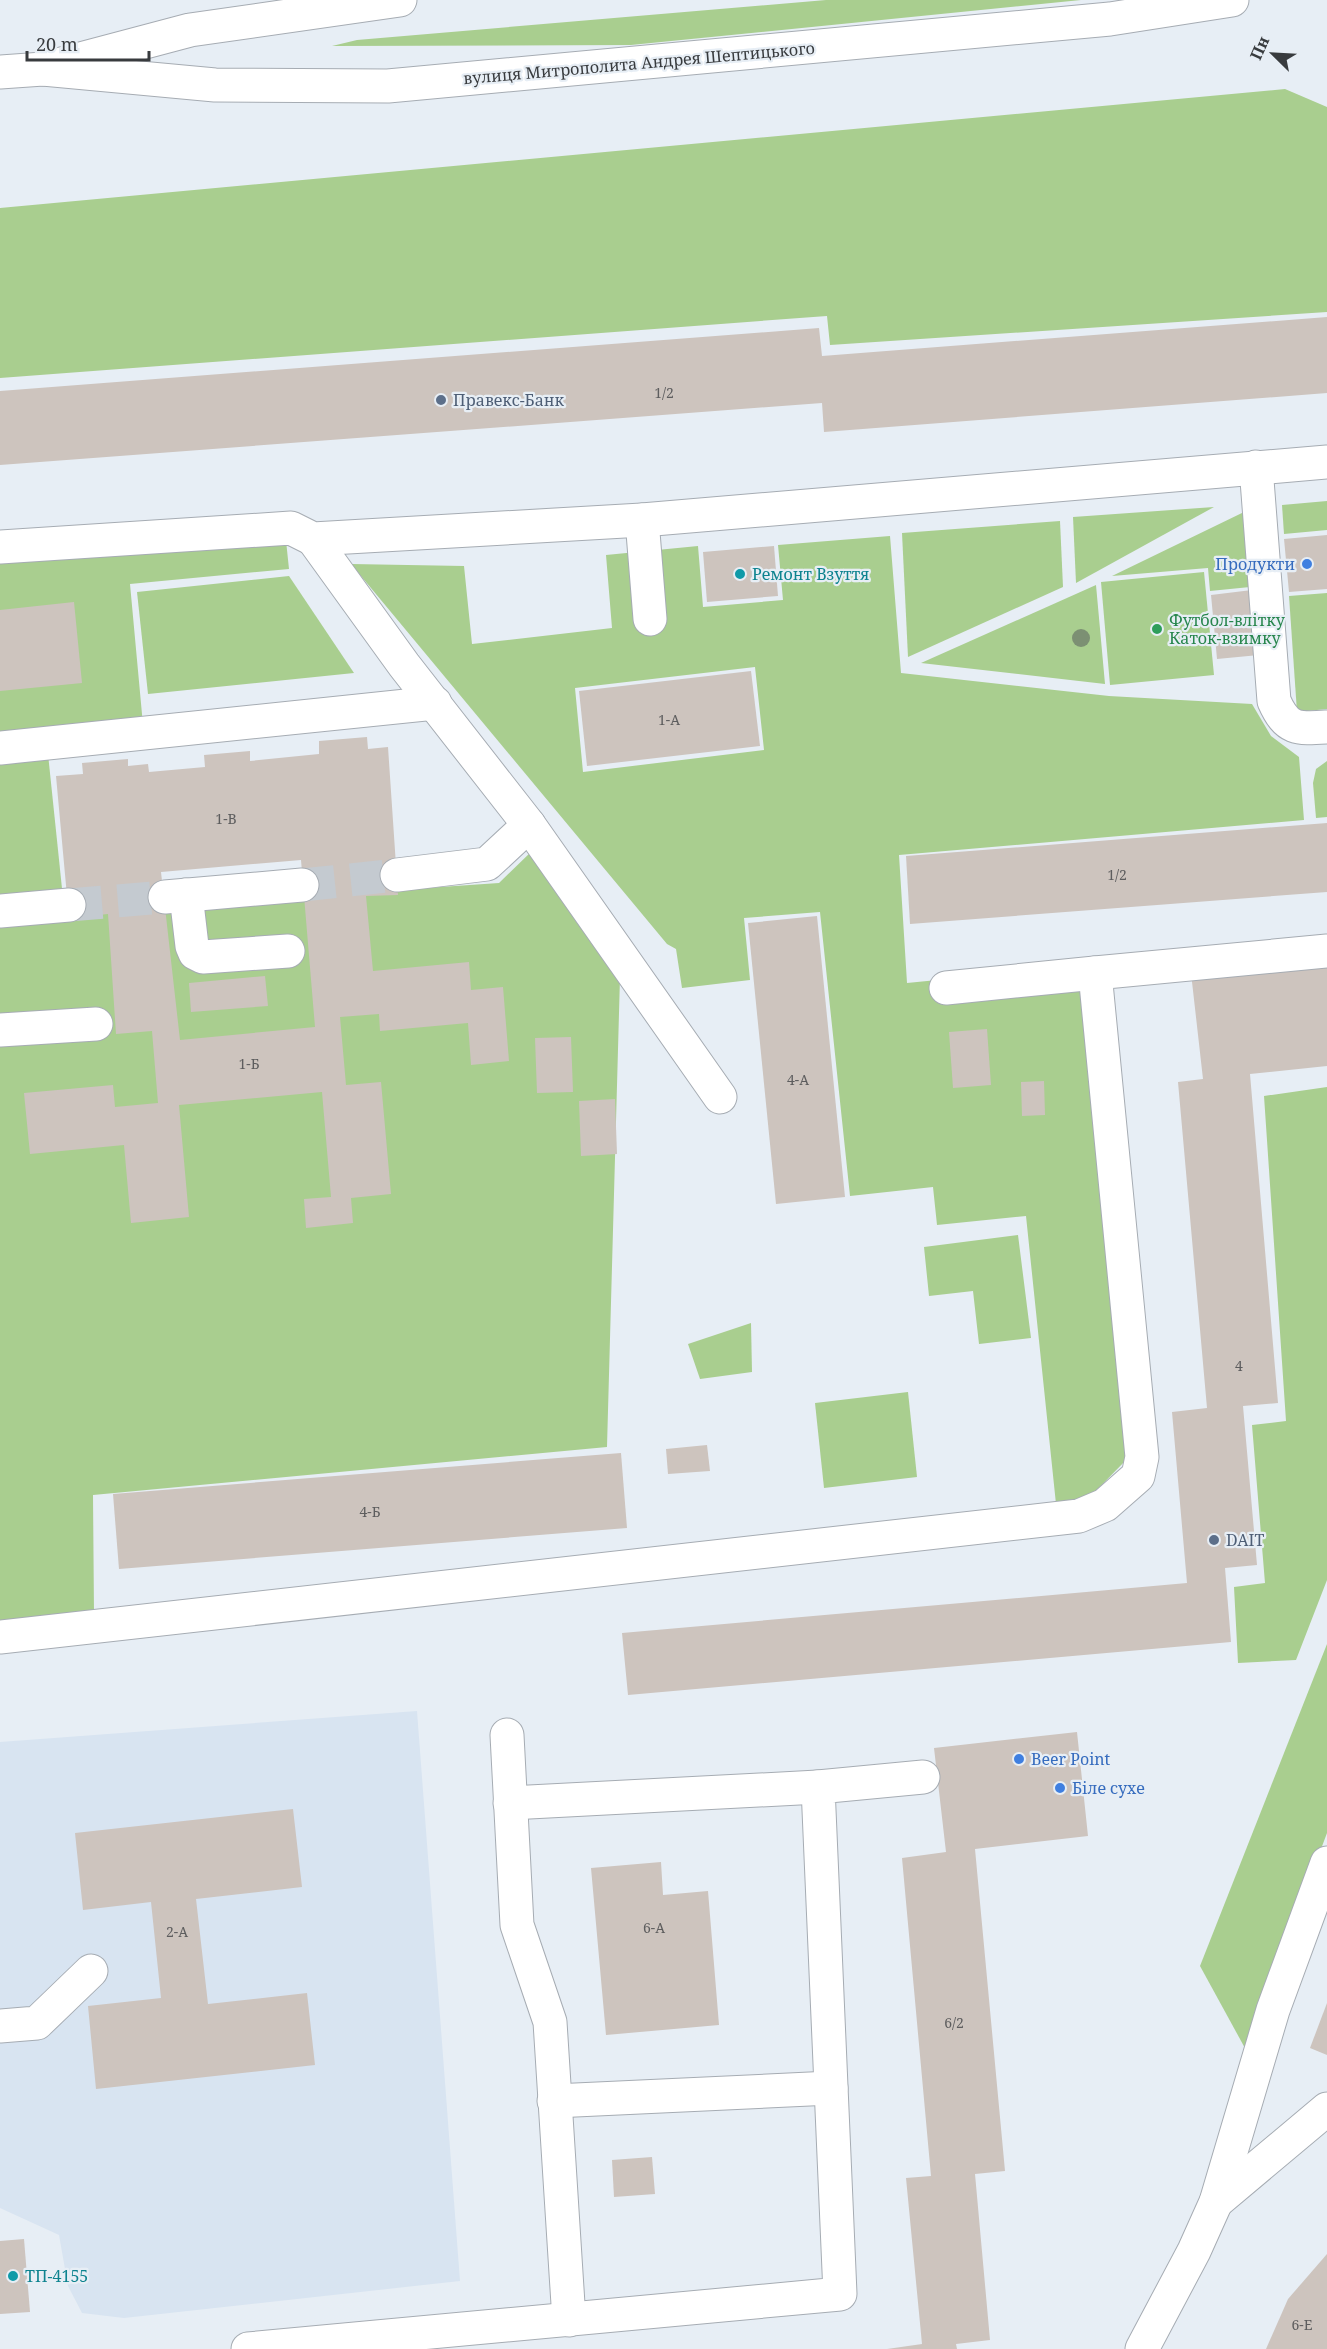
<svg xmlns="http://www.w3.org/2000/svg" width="1327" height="2349" font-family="'Noto Serif',serif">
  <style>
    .built { fill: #d8e4f1 }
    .green { fill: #a9ce8f; fill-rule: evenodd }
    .building { fill: #cdc4be; fill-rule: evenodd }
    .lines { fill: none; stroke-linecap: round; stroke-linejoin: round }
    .minor-tunnel { stroke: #c4cad0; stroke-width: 33; stroke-dasharray: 33 16; stroke-linecap: butt }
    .minor-casing { stroke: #a6acb3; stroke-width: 35 }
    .major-casing { stroke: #a6acb3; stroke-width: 35 }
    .minor { stroke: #fff; stroke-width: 33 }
    .major { stroke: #fff; stroke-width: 33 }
    .tree { fill: #7c9073 }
    .service-dot { fill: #5c6f8a; stroke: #e7eef5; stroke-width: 2 }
    .shop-dot { fill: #3f7fe0; stroke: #e7eef5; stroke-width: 2 }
    .culture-dot { fill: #0f9aa8; stroke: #e7eef5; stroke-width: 2 }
    .leisure-dot { fill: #2e9e5b; stroke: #e7eef5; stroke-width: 2 }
    .labels { text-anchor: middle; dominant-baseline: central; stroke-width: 4.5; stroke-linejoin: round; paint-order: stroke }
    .number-label { font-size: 14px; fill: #5d5d5e }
    .street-label { font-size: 16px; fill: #383b3e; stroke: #e7eef5 }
    .service-label { font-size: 16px; fill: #4e5e75; stroke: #e7eef5; text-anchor: start }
    .shop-label { font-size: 16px; fill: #366cbe; stroke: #e7eef5; text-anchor: start }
    .culture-label { font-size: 16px; fill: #0d838f; stroke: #e7eef5; text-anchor: start }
    .leisure-label { font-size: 16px; fill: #27864d; stroke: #e7eef5; text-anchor: start }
  </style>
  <rect width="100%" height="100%" fill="#e7eef5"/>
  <polygon class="built" points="417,1711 460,2281 124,2318 82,2313 68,2286 59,2235 0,2208 0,1742"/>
  <g class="green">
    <polygon points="826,0 1081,0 631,45 332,46 357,40"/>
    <polygon points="1285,89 1327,107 1327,312 830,345 827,316 0,378 0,208"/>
    <polygon points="1327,501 1327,530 1284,534 1282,505"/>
    <polygon points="1214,507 1076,583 1073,517"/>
    <polygon points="1244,512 1250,587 1210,591 1208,568 1112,576"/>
    <polygon points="1060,521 1063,587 908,657 902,533"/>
    <polygon points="285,531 289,569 130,584 143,725 0,738 0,557"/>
    <path d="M890,536L901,673L1109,696L1252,704L1271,736L1299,757L1304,820L899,855L907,983L1078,966L1128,1458L1086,1501L1056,1504L1026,1216L937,1225L933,1187L850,1196L820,912L744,918L750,980L682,988L676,949L667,944L351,564L464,566L472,644L612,628L606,555L698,546L703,607L783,600L778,545ZM755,667L764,750L583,772L575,688Z"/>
    <polygon points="1204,572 1214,675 1110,685 1101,582"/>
    <polygon points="289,576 354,673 148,694 137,592"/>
    <polygon points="1096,585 1105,684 921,663"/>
    <polygon points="1327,593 1327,709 1297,712 1289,596"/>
    <polygon points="48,754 63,898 0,905 0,758"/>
    <polygon points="1327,761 1327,817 1316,818 1313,783 1316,769"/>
    <polygon points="533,850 620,977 607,1447 93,1495 94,1613 0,1625 0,917 499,883"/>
    <polygon points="1327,1087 1327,1580 1296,1660 1238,1663 1234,1587 1265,1583 1252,1425 1286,1421 1264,1096"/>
    <polygon points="1018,1235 1031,1338 979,1344 973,1291 929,1296 924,1247"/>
    <polygon points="751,1323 752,1372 700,1379 688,1344"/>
    <polygon points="908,1392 917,1477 824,1488 815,1403"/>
    <polygon points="1327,1644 1327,1833 1246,2050 1200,1966"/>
  </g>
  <g class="building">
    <polygon points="1327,317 1327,393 824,432 822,403 0,465 0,391 819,328 822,356"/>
    <polygon points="1327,535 1327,589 1289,592 1284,539"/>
    <polygon points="774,546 778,596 707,602 703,552"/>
    <polygon points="1252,590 1259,655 1217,659 1211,595"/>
    <polygon points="74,602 82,683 0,691 0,610"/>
    <polygon points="751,671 760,746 587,766 579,691"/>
    <path d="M367,737L368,749L388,747L398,895L366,896L373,971L469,962L471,990L503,987L509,1061L471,1065L468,1023L380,1031L379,1014L340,1017L346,1085L381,1082L391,1194L351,1198L353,1223L306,1228L304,1199L331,1197L322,1092L179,1105L189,1217L131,1223L124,1145L30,1154L24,1093L113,1085L115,1107L158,1103L152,1031L116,1034L108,914L69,918L56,776L83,774L82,763L128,759V766L148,764L149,772L205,767L204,755L250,751V761L319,754V741ZM301,860L315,1027L180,1040L161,872Z"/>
    <polygon points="1327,823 1327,892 910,924 906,856"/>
    <polygon points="817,916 845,1197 776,1204 748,923"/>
    <polygon points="1327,957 1327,1066 1250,1074 1278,1403 1243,1406 1257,1565 1225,1568 1231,1642 628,1695 622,1633 1187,1583 1172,1412 1207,1408 1178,1082 1203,1079 1191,973"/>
    <polygon points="265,976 268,1006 191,1012 189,983"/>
    <polygon points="987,1029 991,1085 953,1088 949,1032"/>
    <polygon points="571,1037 573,1092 537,1093 535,1038"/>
    <polygon points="1044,1081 1045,1115 1022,1116 1021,1082"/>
    <polygon points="615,1099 617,1154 581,1156 579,1101"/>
    <polygon points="707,1445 710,1471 668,1474 666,1449"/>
    <polygon points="621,1453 627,1528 119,1569 113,1494"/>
    <polygon points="1077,1732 1088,1836 975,1849 1005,2171 975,2174 990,2340 956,2344 957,2349 887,2349 922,2344 906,2178 931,2176 902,1858 946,1852 934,1748"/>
    <polygon points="293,1809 302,1887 196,1899 208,2004 307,1993 315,2065 96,2089 88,2006 161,1998 151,1902 83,1910 75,1833"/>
    <polygon points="661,1862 663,1895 708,1891 719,2025 606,2035 591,1868"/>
    <polygon points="1327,2003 1327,2055 1310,2048"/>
    <polygon points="652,2157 655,2194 614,2197 612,2160"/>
    <polygon points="24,2239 30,2312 0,2314 0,2241"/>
    <polygon points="1327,2254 1327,2349 1266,2349 1288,2299"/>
  </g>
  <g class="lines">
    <g class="minor-tunnel">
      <polyline points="302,885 397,875"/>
      <polyline points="69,905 164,897"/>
    </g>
    <g class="minor-casing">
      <g id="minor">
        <path d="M1256,467L1274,701C1287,730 1297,729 1327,727"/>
        <polyline points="642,520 650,619"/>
        <polyline points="313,539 404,665 529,825 720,1097"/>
        <polyline points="0,547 291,528 313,539 642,520 1327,462"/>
        <polyline points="0,748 435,703"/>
        <polyline points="397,875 487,864 529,825"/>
        <polyline points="186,895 192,946 195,953 203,957 288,951"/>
        <polyline points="165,897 302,885"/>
        <polyline points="0,911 69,905"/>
        <polyline points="946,988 1095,973"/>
        <polyline points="0,1030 96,1024"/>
        <polyline points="0,1637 1079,1516 1105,1505 1138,1476 1142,1457 1095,973 1327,951"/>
        <polyline points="507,1735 517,1925 550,2022 569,2320"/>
        <polyline points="510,1803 818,1787"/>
        <polyline points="0,2026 37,2023 91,1971"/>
        <polyline points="554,2101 831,2088"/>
        <polyline points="1216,2202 1327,2109"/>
        <polyline points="248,2349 840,2294 818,1787 923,1777"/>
        <polyline points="1142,2349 1194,2251 1216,2202 1273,2010 1327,1863"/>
      </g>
    </g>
    <g class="major-casing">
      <g id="major">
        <polyline points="43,69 215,85 388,86 1110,19 1232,0"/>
        <polyline points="0,72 43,69 190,30 400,0"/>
      </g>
    </g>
    <use href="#minor" class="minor"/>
    <use href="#major" class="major"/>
  </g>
  <circle class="tree" cx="1081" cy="638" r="9"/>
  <g class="service-dot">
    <circle cx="441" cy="400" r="6"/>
    <circle cx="1214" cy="1540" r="6"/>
  </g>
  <g class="shop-dot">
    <circle cx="1307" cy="564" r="6"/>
    <circle cx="1019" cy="1759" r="6"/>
    <circle cx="1060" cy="1788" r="6"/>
  </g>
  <g class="culture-dot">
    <circle cx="740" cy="574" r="6"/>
    <circle cx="13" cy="2276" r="6"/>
  </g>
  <circle class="leisure-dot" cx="1157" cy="629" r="6"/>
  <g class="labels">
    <g class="number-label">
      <text x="664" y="392">1/2</text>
      <text x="669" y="719">1-А</text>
      <text x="226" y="818">1-В</text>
      <text x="1117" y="874">1/2</text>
      <text x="249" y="1063">1-Б</text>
      <text x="798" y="1079">4-А</text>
      <text x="1239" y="1365">4</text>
      <text x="370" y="1511">4-Б</text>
      <text x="654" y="1927">6-А</text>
      <text x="177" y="1931">2-А</text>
      <text x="954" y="2022">6/2</text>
      <text x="1302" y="2324">6-Е</text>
    </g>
    <g class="street-label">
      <text transform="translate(639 63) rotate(-5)">вулиця Митрополита Андрея Шептицького</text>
    </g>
    <g class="service-label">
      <text x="453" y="400">Правекс-Банк</text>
      <text x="1226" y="1540">DAIT</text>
    </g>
    <g class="shop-label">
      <text x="1295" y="564" text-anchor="end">Продукти</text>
      <text x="1031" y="1759">Beer Point</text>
      <text x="1072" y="1788">Біле сухе</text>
    </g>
    <g class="culture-label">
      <text x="752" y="574">Ремонт Взуття</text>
      <text x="25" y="2276">ТП-4155</text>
    </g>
    <g class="leisure-label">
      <text x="1169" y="620">Футбол-влітку<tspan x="1169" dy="18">Каток-взимку</tspan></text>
    </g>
  </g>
  <g transform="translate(1273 54) rotate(294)" stroke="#e7eef5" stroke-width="4.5" paint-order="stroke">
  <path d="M0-4.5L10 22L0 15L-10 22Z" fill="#383b3e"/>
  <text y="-9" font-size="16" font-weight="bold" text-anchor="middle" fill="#383b3e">Пн</text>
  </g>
  <path d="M27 51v9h122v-9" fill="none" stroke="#383b3e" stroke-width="3"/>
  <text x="36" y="51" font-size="18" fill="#383b3e" stroke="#e7eef5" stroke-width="4.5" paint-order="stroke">20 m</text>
</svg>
